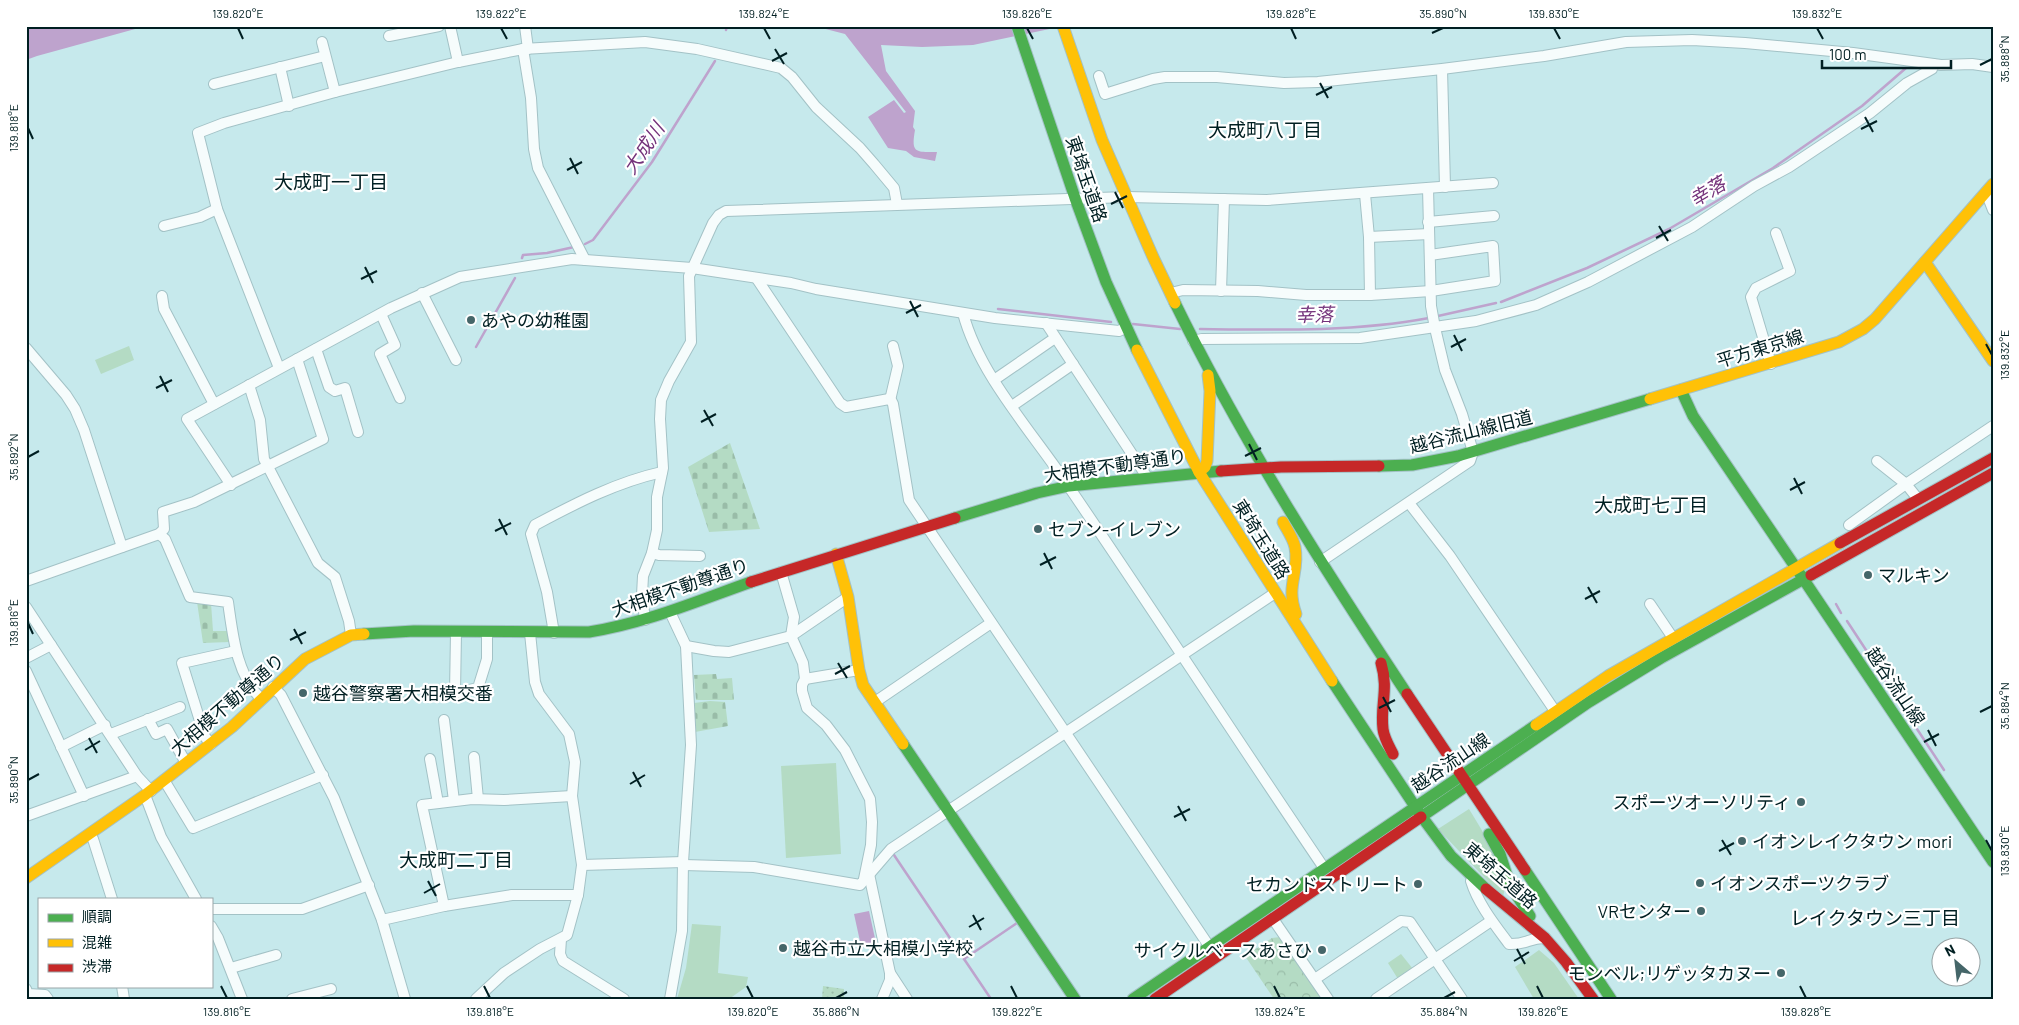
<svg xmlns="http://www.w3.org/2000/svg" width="2019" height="1025" font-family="Barlow,'Noto Sans JP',sans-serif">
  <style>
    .grass { fill: #b4dbc4 }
    .cemetery { fill: url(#cemetery-stones) }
    .park { fill: url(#park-crowns) }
    .garden { fill: url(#garden-dots) }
    .water { fill: #bea3cd }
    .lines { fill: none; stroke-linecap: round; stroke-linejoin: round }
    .stream { stroke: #bea3cd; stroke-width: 2.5 }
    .street-casing { stroke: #a3c2c6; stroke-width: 12 }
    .fast-casing { stroke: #a3c2c6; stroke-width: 13 }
    .slow-casing { stroke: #a3c2c6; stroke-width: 13 }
    .jam-casing { stroke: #a3c2c6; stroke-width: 13 }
    .street { stroke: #f6fcfc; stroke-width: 10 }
    .fast { stroke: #4caf50; stroke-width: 11 }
    .slow { stroke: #ffc107; stroke-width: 11 }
    .jam { stroke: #c62828; stroke-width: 11 }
    .ticks { fill: none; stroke: #001f22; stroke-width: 2 }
    .poi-dot { fill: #456669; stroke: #fff; stroke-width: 2 }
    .labels { text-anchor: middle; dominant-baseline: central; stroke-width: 4.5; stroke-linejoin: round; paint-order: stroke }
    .street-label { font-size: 18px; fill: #001f22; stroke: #fff }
    .poi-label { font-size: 18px; fill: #001f22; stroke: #fff; text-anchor: start }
    .neighbourhood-label { font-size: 19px; fill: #001f22; stroke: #fff }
    .water-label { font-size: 19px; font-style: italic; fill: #74337b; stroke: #fff }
    .neatline { fill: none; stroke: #001f22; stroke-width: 2 }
    .ticks-label { font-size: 12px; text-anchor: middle; fill: #001f22 }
  </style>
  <defs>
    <pattern id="cemetery-stones" width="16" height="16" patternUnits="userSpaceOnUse" patternTransform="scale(1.25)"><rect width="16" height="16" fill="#b4dbc4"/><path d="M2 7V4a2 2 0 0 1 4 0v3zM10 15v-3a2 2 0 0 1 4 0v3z" fill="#99bca8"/></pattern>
    <pattern id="park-crowns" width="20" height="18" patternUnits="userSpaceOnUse" patternTransform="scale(1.25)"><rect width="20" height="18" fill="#b4dbc4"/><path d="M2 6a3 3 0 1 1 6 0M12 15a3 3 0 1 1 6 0" fill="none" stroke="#99bca8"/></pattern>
    <pattern id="garden-dots" width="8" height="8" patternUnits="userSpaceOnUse" patternTransform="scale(1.25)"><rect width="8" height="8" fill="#b4dbc4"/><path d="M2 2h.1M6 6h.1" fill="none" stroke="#99bca8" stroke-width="1.8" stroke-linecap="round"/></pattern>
  </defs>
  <rect width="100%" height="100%" fill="#c6e9ec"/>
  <g class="grass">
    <polygon points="129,346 134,360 101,374 95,360"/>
    <polygon points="836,763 841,854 786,858 781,766"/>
    <path d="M1469,809C1481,828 1510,876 1503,897L1438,829Z"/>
    <polygon points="692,924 721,926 718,973 748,977 746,987 729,999 677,999 686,968"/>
    <polygon points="1539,950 1554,963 1579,999 1534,999 1515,967"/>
    <polygon points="1401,954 1413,969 1398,979 1388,963"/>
  </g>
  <g class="cemetery">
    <polygon points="730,443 760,529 709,532 688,467"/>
    <polygon points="197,602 211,603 213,631 228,631 229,642 203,643"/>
    <polygon points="716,674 717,679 732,678 734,700 696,700 694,675"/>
    <polygon points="710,701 725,702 728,726 695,732 694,703"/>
  </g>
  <polygon class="park" points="1280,937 1322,999 1274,999 1245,956 1272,938"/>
  <polygon class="garden" points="823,986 844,989 844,999 822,999"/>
  <g class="water">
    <polygon points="26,26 146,26 37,56 26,60"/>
    <path d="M814,26H1064L973,45L922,47L881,45L886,71L915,111L913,127L915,130C911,153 915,152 937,152L935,161L914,157L906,151L888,148L868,117L894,100L904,113L906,112L845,34Z"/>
    <polygon points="869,911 876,943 861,946 854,914"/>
  </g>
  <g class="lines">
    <g class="stream">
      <polyline points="726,30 727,26"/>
      <polyline points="585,244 593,240 652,162 715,61"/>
      <polyline points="522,258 523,255 547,253 574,247"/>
      <polyline points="1501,302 1587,268 1669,229 1773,168 1862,106 1906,68"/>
      <polyline points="998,309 1111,322"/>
      <polyline points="1438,316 1496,303"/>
      <polyline points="1133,324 1180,329"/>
      <path d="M1200,329C1276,330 1354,332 1429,318"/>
      <polyline points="476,347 515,278"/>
      <polyline points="1836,604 1841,613"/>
      <polyline points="1847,621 1868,653"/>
      <polyline points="1878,669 1903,708"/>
      <polyline points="1917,729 1944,770"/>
      <polyline points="894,855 991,999"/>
      <polyline points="964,959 1017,923"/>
    </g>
    <g class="street-casing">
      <g id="street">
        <polyline points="450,26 458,62"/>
        <polyline points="525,26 528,49"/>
        <polyline points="389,36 439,26"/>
        <polyline points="322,42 335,92"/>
        <polyline points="523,49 531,98 534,149 538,168 585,260"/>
        <polyline points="280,67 289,106"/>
        <polyline points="1442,69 1445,187"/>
        <polyline points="1099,76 1105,94 1153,79 1165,77 1217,77 1284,83 1318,82 1442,69 1544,56 1626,42 1692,40 1745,43 1853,53 1941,65 1972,64 1993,67"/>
        <polyline points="214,84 325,56"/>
        <polyline points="1986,192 1993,210"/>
        <polyline points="1365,194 1369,237 1370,295"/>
        <polyline points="1428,222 1494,216"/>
        <polyline points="164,226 200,217 217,209"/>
        <polyline points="1369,237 1429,234"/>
        <polyline points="757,279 840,403 846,407 889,399 891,396 898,366 893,346"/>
        <polyline points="1221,291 1224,199"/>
        <polyline points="422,293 456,360"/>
        <polyline points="1171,293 1183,290 1258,291 1306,295 1370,295 1431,291 1495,281 1493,246 1430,255"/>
        <polyline points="162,296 164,309 214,404"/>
        <path d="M963,313C979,375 1034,434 1069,487C1155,613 1238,741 1324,868"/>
        <polyline points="381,314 395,345 380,354 400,398"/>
        <polyline points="1046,323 1147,477"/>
        <polyline points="1193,341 1202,339 1360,338 1476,321 1536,305 1588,282 1692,227 1754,186 1789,167 1870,113 1907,83 1932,69 1933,64"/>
        <polyline points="26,348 66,395 75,409 84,430 122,547"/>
        <polyline points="316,349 329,387 335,391 345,388 358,432"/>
        <polyline points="1771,364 1751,297 1756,288 1790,271 1776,233"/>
        <polyline points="279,368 217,209 198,133 224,123 335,92 458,62 523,49 645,42 697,49 781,68 792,77 816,107 860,148 874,164 894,188 897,204"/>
        <polyline points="994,380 1055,338"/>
        <polyline points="249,385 260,420 264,459 318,563 335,577 349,621 351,635"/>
        <polyline points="890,398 893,404 909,500 1209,946"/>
        <polyline points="1012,406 1073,364"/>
        <polyline points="1877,461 1906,484 1918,499"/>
        <polyline points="231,485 187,419 391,308 460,277 572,259 692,268 791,283 816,289 995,318 1119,331 1125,328"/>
        <polyline points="1409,503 1450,556 1555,711"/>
        <polyline points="1849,525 1906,484 1993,426"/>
        <path d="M159,534L165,539L190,597L228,602C233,636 236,673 261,699"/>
        <polyline points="652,553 659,555 700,556"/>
        <polyline points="1320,562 1470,461 1473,452 1462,414 1445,370 1435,328 1431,306 1428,188"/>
        <polyline points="781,572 794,617 791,636 803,663 805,679 802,685 802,691 807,708 826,725 845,750 870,799 872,822 871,845 864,879"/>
        <polyline points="26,581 159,534 164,529 163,512 194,502 323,439 297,359"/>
        <polyline points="1650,604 1673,638"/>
        <polyline points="26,607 137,776 151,791"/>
        <polyline points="670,612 686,646 691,745 683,862 682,931 670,999"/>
        <polyline points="645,620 642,595 643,576 652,553 657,530 657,497 663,468 660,419 661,400 669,381 691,342 689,276 713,223 719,215 726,211 1127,197 1267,200 1493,183"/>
        <polyline points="456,632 455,693 478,688 487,659 487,632"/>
        <path d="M554,633L547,592L531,534L535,525C576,503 617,482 662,472"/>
        <polyline points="686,646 714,651 729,652 791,636 848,597"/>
        <polyline points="26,658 51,645"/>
        <polyline points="26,671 84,796"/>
        <polyline points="805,679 859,670"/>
        <polyline points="273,687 281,695 334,798 382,920 405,999"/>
        <polyline points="875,702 991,623"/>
        <polyline points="148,719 156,734 167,729 186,763"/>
        <polyline points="444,720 454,801"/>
        <polyline points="111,734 180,707"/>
        <polyline points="211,744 205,737 182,663 236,651"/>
        <polyline points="61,747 105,725"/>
        <polyline points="474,757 478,799"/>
        <polyline points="430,759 438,803"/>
        <polyline points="164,780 193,828 323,775"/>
        <polyline points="145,795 161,837 196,899"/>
        <polyline points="26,816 137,776"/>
        <polyline points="90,834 93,839 112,899"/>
        <polyline points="582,865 683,862"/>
        <polyline points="684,865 754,867 860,885 891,849 1275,593"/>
        <polyline points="869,874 890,973 890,980 882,999"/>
        <path d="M1471,881C1478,904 1495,925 1509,944C1526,945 1529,938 1544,938"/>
        <polyline points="444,906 422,805 472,799 504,800 572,796"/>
        <polyline points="211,909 302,909 369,885"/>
        <polyline points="1273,919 1328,999"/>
        <polyline points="382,920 444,906 512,895 578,895"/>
        <polyline points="211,926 218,938 242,999"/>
        <polyline points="561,939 560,954 563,961 624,999"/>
        <polyline points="231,968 276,955"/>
        <polyline points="890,973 907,999"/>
        <polyline points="1315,979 1401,921 1410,922 1462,999"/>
        <polyline points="122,986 124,999"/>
        <polyline points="26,989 28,994 45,995 48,999"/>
        <polyline points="292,999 331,989"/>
        <polyline points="476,999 504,973 540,949 567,935 578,895 582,865 572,796 575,762 569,734 539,694 535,682 530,633"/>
        <polyline points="1376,999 1491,921"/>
      </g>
    </g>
    <g class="fast-casing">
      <g id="fast">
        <polyline points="1017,26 1075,198 1106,282 1137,350"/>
        <path d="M1175,303C1242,440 1323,567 1407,694"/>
        <polyline points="1681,390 1693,416 1796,568"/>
        <polyline points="1379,466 1412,465 1458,456 1650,399"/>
        <polyline points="955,518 1037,493 1069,486 1221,471"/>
        <polyline points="1798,571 1993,862"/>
        <path d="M364,634L414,631L589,632C646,623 697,601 751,582"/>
        <polyline points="1332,681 1422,817 1451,856 1486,889"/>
        <polyline points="903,744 1075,999"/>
        <polyline points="1421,817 1589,702 1661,658 1811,575"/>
        <polyline points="1489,834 1500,854 1510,885 1530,916"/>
        <polyline points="1525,870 1611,999"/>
        <polyline points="1133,999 1536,725"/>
      </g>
    </g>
    <g class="slow-casing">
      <g id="slow">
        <polyline points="1063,26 1102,140 1153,257 1175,303"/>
        <polyline points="1925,262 1993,361"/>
        <polyline points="1137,350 1199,472 1332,681"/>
        <polyline points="1650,399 1839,342 1863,329 1875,319 1993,184"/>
        <polyline points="1199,472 1205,467 1207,461 1210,391 1208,375"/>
        <path d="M1283,522C1287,530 1293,538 1295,547C1300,573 1285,585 1296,614"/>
        <polyline points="836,554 848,597 859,670 863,685 903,744"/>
        <polyline points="1536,725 1608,676 1840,543"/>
        <polyline points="26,878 145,795 232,727 305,659 351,635 364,634"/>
      </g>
    </g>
    <g class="jam-casing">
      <g id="jam">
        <polyline points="1221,471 1281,467 1379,466"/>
        <polyline points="1840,543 1993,458"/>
        <polyline points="1811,575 1993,473"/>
        <polyline points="751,582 955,518"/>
        <path d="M1381,663C1389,690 1380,704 1383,729C1384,738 1389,746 1393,754"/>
        <polyline points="1407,694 1525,870"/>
        <polyline points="1486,889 1545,938 1566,962 1593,999"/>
        <polyline points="1155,999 1421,817"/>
      </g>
    </g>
    <use href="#street" class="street"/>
    <use href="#fast" class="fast"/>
    <use href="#slow" class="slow"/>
    <use href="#jam" class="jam"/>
  </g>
  <path class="ticks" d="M238,28L243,39M501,28L507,39M764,28L770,39M1027,28L1033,39M1291,28L1296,39M1554,28L1560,39M1817,28L1823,39M1432,33L1443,28M775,49L784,64M772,61L787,53M1980,65L1992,59M1320,83L1328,98M1316,95L1332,87M1865,117L1873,132M28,128L33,139M1861,129L1877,121M570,158L578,174M567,170L582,162M1115,192L1123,208M1111,204L1127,196M1659,226L1668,241M1656,238L1671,230M365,267L373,283M361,279L377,271M910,301L918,317M906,313L921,305M1454,335L1462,351M1986,344L1992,355M1451,347L1466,339M160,376L168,392M156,388L172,380M704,410L713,426M701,422L716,414M1249,444L1257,460M1245,456L1261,448M28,457L39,451M1794,478L1802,494M1790,490L1805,482M499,519L507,535M495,531L511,523M1044,553L1052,569M1040,565L1056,557M1588,587L1597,603M1585,599L1600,591M28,623L33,634M294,629L302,644M290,640L306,632M838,663L847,678M835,674L850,666M1383,697L1391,712M1379,708L1395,700M1980,712L1992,706M1928,730L1936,746M89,738L97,753M1924,742L1939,734M85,750L100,741M633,772L641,787M28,780L39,774M630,784L645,775M1178,806L1186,821M1174,817L1190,809M1722,840L1731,855M1986,840L1992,851M1719,851L1734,843M428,881L436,896M424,893L440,884M973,915L981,930M969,927L984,918M1517,949L1525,964M1514,961L1529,952M221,986L227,998M484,986L490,998M747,986L753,998M1011,986L1017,998M1274,986L1280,998M1537,986L1543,998M1800,986L1806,998M836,998L847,992M1444,998L1455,992"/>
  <g class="poi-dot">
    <circle cx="471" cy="320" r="5"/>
    <circle cx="1038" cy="529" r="5"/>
    <circle cx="1868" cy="575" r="5"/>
    <circle cx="303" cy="693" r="5"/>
    <circle cx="1801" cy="802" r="5"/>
    <circle cx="1742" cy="841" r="5"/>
    <circle cx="1700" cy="883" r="5"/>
    <circle cx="1418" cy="884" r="5"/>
    <circle cx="1701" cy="911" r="5"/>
    <circle cx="783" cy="948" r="5"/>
    <circle cx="1322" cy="950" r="5"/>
    <circle cx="1781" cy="973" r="5"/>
  </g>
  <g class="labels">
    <g class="street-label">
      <text transform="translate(1087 179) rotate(71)">東埼玉道路</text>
      <text transform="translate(1760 348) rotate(-17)">平方東京線</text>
      <text transform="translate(1471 431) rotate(-14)">越谷流山線旧道</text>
      <text transform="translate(1115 465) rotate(-8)">大相模不動尊通り</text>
      <text transform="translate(1262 539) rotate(58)">東埼玉道路</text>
      <text transform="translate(680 587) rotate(-19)">大相模不動尊通り</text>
      <text transform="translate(1896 686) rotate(56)">越谷流山線</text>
      <text transform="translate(227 704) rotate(-41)">大相模不動尊通り</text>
      <text transform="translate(1450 762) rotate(-34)">越谷流山線</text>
      <text transform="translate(1501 875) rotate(41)">東埼玉道路</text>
    </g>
    <g class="poi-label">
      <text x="481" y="320">あやの幼稚園</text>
      <text x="1048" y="529">セブン-イレブン</text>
      <text x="1878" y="575">マルキン</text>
      <text x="313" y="693">越谷警察署大相模交番</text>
      <text x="1791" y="802" text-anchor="end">スポーツオーソリティ</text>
      <text x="1752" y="841">イオンレイクタウン mori</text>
      <text x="1710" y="883">イオンスポーツクラブ</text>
      <text x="1408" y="884" text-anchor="end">セカンドストリート</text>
      <text x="1691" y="911" text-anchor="end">VRセンター</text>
      <text x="793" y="948">越谷市立大相模小学校</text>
      <text x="1312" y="950" text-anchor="end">サイクルベースあさひ</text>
      <text x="1771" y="973" text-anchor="end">モンベル;リゲッタカヌー</text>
    </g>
    <g class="neighbourhood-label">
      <text x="1265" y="129">大成町八丁目</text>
      <text x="331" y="181">大成町一丁目</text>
      <text x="1651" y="504">大成町七丁目</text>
      <text x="456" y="859">大成町二丁目</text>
      <text x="1875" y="917">レイクタウン三丁目</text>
    </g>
    <g class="water-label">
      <text transform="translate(643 148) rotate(-56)">大成川</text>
      <text transform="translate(1707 191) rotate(-31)">幸落</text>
      <text transform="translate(1314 314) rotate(-1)">幸落</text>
    </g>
  </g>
  <rect width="2019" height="1025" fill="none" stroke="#ffffff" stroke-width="55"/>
  <rect x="38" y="898" width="175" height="90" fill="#ffffff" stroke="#99a5a7"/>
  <rect x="48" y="914" width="25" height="8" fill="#4caf50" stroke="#99a5a7"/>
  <text x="82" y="922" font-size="15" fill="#001f22">順調</text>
  <rect x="48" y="939" width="25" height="8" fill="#ffc107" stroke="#99a5a7"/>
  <text x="82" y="948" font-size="15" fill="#001f22">混雑</text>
  <rect x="48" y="964" width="25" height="8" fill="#c62828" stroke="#99a5a7"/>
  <text x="82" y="972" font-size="15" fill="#001f22">渋滞</text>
  <g transform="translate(1956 962) rotate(332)"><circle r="24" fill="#ffffff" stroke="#99a5a7"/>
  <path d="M0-4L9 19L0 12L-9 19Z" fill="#456669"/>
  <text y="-8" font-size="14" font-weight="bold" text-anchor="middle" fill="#001f22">N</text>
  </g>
  <path d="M1822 60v8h129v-8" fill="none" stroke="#001f22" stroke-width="2.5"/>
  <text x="1829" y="60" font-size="15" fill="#001f22" stroke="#ffffff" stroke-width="4" paint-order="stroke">100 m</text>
  <rect x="28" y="28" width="1964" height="970" class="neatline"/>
  <g class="ticks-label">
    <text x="238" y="18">139.820°E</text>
    <text x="501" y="18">139.822°E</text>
    <text x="764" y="18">139.824°E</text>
    <text x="1027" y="18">139.826°E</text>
    <text x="1291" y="18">139.828°E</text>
    <text x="1443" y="18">35.890°N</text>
    <text x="1554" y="18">139.830°E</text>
    <text x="1817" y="18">139.832°E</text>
    <text transform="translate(2005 59) rotate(-90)" y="4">35.888°N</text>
    <text transform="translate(14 128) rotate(-90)" y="4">139.818°E</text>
    <text transform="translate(2005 355) rotate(-90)" y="4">139.832°E</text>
    <text transform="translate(14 457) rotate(-90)" y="4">35.892°N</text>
    <text transform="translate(14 623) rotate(-90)" y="4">139.816°E</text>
    <text transform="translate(2005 706) rotate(-90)" y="4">35.884°N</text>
    <text transform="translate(14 780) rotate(-90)" y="4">35.890°N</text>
    <text transform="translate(2005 851) rotate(-90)" y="4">139.830°E</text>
    <text x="227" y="1016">139.816°E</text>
    <text x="490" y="1016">139.818°E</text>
    <text x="753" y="1016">139.820°E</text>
    <text x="836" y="1016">35.886°N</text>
    <text x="1017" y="1016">139.822°E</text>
    <text x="1280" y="1016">139.824°E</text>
    <text x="1444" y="1016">35.884°N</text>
    <text x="1543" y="1016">139.826°E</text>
    <text x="1806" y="1016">139.828°E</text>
  </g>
</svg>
